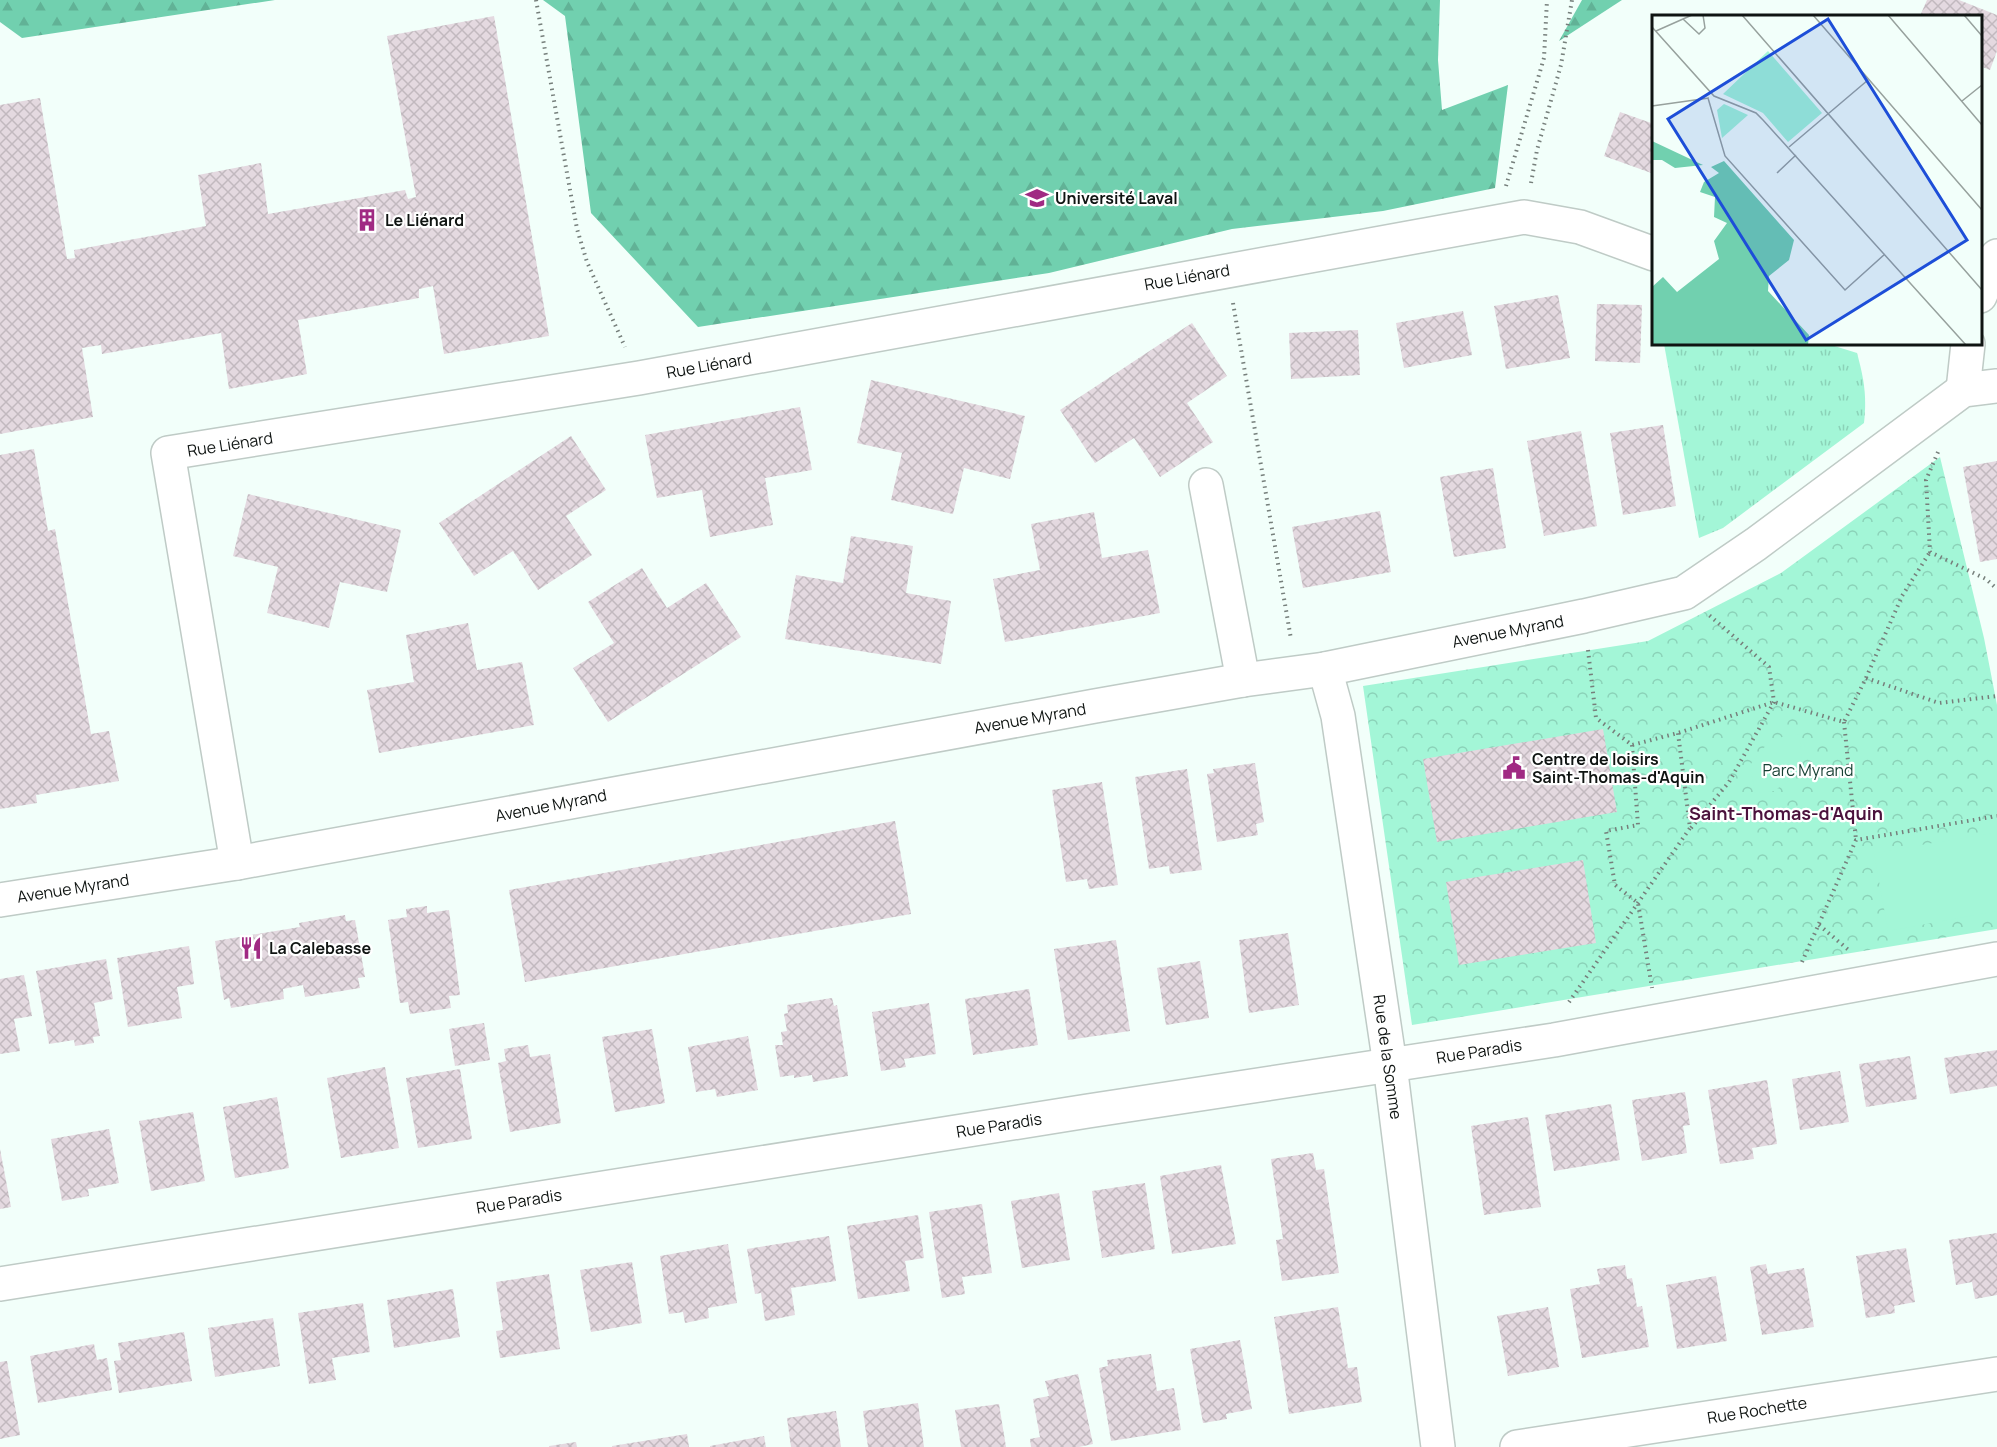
<svg xmlns="http://www.w3.org/2000/svg" width="1997" height="1447" font-family="Manrope,sans-serif">
  <style>
    .grass { fill: url(#grass-tufts) }
    .forest { fill: url(#forest-firs) }
    .park { fill: url(#park-crowns) }
    .garden { fill: #a3f6d7 }
    .building { fill: url(#building-cross-hatch) }
    .lines { fill: none; stroke-linecap: round; stroke-linejoin: round }
    .minor-casing { stroke: #bfcbc6; stroke-width: 36 }
    .path { stroke: #767f7b; stroke-width: 4; stroke-dasharray: 1.5 4.5; stroke-linecap: butt }
    .minor { stroke: #fff; stroke-width: 33 }
    .labels { text-anchor: middle; dominant-baseline: central; stroke-width: 4.5; stroke-linejoin: round; paint-order: stroke }
    .poi-label { font-size: 16px; font-weight: bold; fill: #0f1412; stroke: #fff; text-anchor: start }
    .street-label { font-size: 16px; fill: #0f1412; stroke: #fff }
    .park-label { font-size: 16px; fill: #153f32; stroke: #fff }
    .neighbourhood-label { font-size: 18px; font-weight: bold; fill: #4b123d; stroke: #fff }
    .inset-road { fill: none; stroke: #97a19d; stroke-width: 1.5 }
    .view { fill: #1d4ed8; fill-opacity: 0.15; stroke: #1d4ed8; stroke-width: 3 }
    .inset-edge { fill: none; stroke: #0f1412; stroke-width: 3 }
  </style>
  <defs>
    <pattern id="grass-tufts" width="24" height="20" patternUnits="userSpaceOnUse" patternTransform="scale(1.5)"><rect width="24" height="20" fill="#a3f6d7"/><path d="M3 7l-1-3M5 7V3M7 7l1-3M15 17l-1-3M17 17v-4M19 17l1-3" fill="none" stroke="#8bd2b8"/></pattern>
    <pattern id="forest-firs" width="22" height="20" patternUnits="userSpaceOnUse" patternTransform="scale(1.5)"><rect width="22" height="20" fill="#71d0af"/><path d="M5 1l3.5 6h-7zM16 11l3.5 6h-7z" fill="#61b296"/></pattern>
    <pattern id="park-crowns" width="20" height="18" patternUnits="userSpaceOnUse" patternTransform="scale(1.5)"><rect width="20" height="18" fill="#a3f6d7"/><path d="M2 6a3 3 0 1 1 6 0M12 15a3 3 0 1 1 6 0" fill="none" stroke="#8bd2b8"/></pattern>
    <pattern id="building-cross-hatch" width="8" height="8" patternUnits="userSpaceOnUse" patternTransform="scale(1.5)"><rect width="8" height="8" fill="#e4d9e0"/><path d="M0 0l8 8M0 8l8-8" fill="none" stroke="#c2b9bf"/></pattern>
  </defs>
  <rect width="100%" height="100%" fill="#f2fffa"/>
  <path class="grass" d="M1664,344H1828L1857,353C1864,379 1867,396 1864,423L1723,528L1699,538Z"/>
  <g class="forest">
    <polygon points="0,0 275,0 22,38 0,22"/>
    <polygon points="543,0 1440,0 1438,60 1442,110 1508,85 1495,188 1383,211 1232,229 1049,273 698,327 591,213 565,16"/>
    <polygon points="1582,0 1622,0 1559,41"/>
  </g>
  <polygon class="park" points="1940,457 1984,638 1997,705 1997,929 1412,1025 1363,686 1648,641 1781,573"/>
  <g class="garden">
    <polygon points="1799,734 1802,760 1794,777 1774,791 1755,793 1750,765 1771,739"/>
    <polygon points="1997,832 1997,911 1888,931 1874,853"/>
  </g>
  <g class="building">
    <polygon points="1927,0 1959,0 1997,15 1997,51 1990,70 1980,66 1980,16 1920,16"/>
    <polygon points="494,16 549,336 444,354 433,286 419,289 419,298 298,320 307,374 229,389 221,333 102,354 101,345 82,348 93,417 0,434 0,105 40,98 67,259 75,258 74,250 206,226 198,175 261,163 268,214 405,190 408,199 416,197 387,36"/>
    <polygon points="1620,112 1654,124 1654,174 1604,156"/>
    <polygon points="1558,295 1570,358 1506,369 1494,306"/>
    <polygon points="1597,304 1642,305 1640,363 1595,361"/>
    <polygon points="1463,311 1472,355 1404,368 1396,323"/>
    <polygon points="1192,323 1227,376 1187,403 1213,442 1160,477 1134,438 1095,463 1060,410"/>
    <polygon points="1358,330 1360,375 1291,379 1289,333"/>
    <polygon points="871,380 1025,416 1010,479 964,468 953,514 891,500 902,453 857,443"/>
    <polygon points="800,407 812,470 765,478 773,525 710,537 702,490 657,498 645,435"/>
    <polygon points="1663,425 1676,506 1623,515 1610,433"/>
    <polygon points="1581,431 1597,526 1544,536 1527,441"/>
    <polygon points="571,436 606,490 566,516 592,555 538,590 513,551 474,576 439,523"/>
    <polygon points="34,449 48,531 55,529 91,734 109,731 119,781 36,795 37,803 0,809 0,455"/>
    <polygon points="1997,461 1997,559 1980,562 1963,467"/>
    <polygon points="1493,468 1506,548 1454,557 1440,477"/>
    <polygon points="248,494 401,530 387,592 340,582 329,628 267,613 278,567 233,556"/>
    <polygon points="1380,511 1391,572 1303,588 1292,527"/>
    <polygon points="1094,512 1102,558 1148,550 1160,613 1005,642 993,579 1040,570 1031,524"/>
    <polygon points="851,536 913,546 906,593 951,601 941,664 785,639 796,575 843,583"/>
    <polygon points="642,568 667,608 706,583 741,637 608,722 573,668 614,643 588,602"/>
    <polygon points="468,623 477,670 522,662 534,725 379,753 367,690 414,682 406,635"/>
    <polygon points="1603,729 1617,812 1437,842 1423,759"/>
    <polygon points="1255,763 1264,822 1256,824 1258,835 1217,842 1207,774 1214,773 1213,769"/>
    <polygon points="1187,769 1202,870 1170,874 1169,866 1149,869 1135,777"/>
    <polygon points="1102,782 1118,885 1089,889 1087,879 1066,882 1052,790"/>
    <polygon points="895,821 911,914 525,982 509,890"/>
    <polygon points="1583,860 1596,943 1459,965 1446,882"/>
    <polygon points="427,906 427,913 449,910 460,995 449,996 451,1008 410,1014 408,1002 400,1003 388,920 407,917 406,909"/>
    <polygon points="345,915 346,921 355,920 365,977 358,978 360,988 305,997 303,985 283,989 284,999 231,1008 229,998 224,1000 215,941 300,927 299,923"/>
    <polygon points="1288,933 1299,1005 1249,1013 1239,940"/>
    <polygon points="1116,940 1130,1031 1068,1040 1054,949"/>
    <polygon points="189,946 194,984 177,987 182,1018 128,1027 117,958"/>
    <polygon points="106,959 113,999 94,1003 100,1036 93,1037 94,1043 75,1046 74,1040 49,1044 36,971"/>
    <polygon points="1200,961 1209,1018 1166,1025 1157,968"/>
    <polygon points="24,975 32,1016 14,1019 20,1051 0,1054 0,979"/>
    <polygon points="1029,989 1038,1045 973,1055 965,999"/>
    <polygon points="832,998 834,1006 837,1005 848,1076 813,1082 812,1075 794,1078 794,1075 780,1077 775,1045 783,1045 781,1032 787,1031 784,1014 788,1013 787,1005"/>
    <polygon points="929,1003 936,1054 904,1059 906,1067 881,1071 872,1012"/>
    <polygon points="484,1023 490,1060 455,1066 449,1029"/>
    <polygon points="652,1029 665,1103 615,1112 602,1037"/>
    <polygon points="748,1036 758,1090 717,1097 715,1089 696,1092 688,1047"/>
    <polygon points="528,1045 530,1057 550,1054 561,1123 510,1132 498,1063 506,1061 504,1049"/>
    <polygon points="1997,1050 1997,1086 1950,1094 1944,1058"/>
    <polygon points="1910,1056 1917,1099 1866,1107 1859,1064"/>
    <polygon points="385,1067 399,1148 341,1158 327,1078"/>
    <polygon points="460,1069 472,1139 418,1148 406,1078"/>
    <polygon points="1840,1071 1849,1122 1800,1130 1792,1079"/>
    <polygon points="1767,1080 1777,1144 1752,1148 1754,1159 1720,1164 1708,1090"/>
    <polygon points="1685,1092 1690,1125 1683,1126 1687,1153 1642,1161 1632,1100"/>
    <polygon points="277,1097 289,1168 235,1178 223,1107"/>
    <polygon points="1611,1104 1620,1160 1554,1171 1545,1115"/>
    <polygon points="193,1112 205,1181 151,1191 139,1121"/>
    <polygon points="1528,1117 1541,1207 1484,1215 1471,1126"/>
    <polygon points="109,1129 119,1183 88,1189 89,1196 62,1201 51,1139"/>
    <polygon points="0,1149 11,1207 0,1209"/>
    <polygon points="1313,1153 1316,1170 1324,1169 1339,1273 1282,1281 1276,1240 1283,1239 1271,1159"/>
    <polygon points="1221,1165 1236,1244 1172,1254 1160,1176"/>
    <polygon points="1145,1183 1155,1249 1102,1258 1092,1191"/>
    <polygon points="1059,1193 1070,1260 1022,1268 1011,1201"/>
    <polygon points="982,1204 992,1273 962,1277 965,1294 942,1298 929,1212"/>
    <polygon points="918,1215 924,1258 905,1261 910,1291 858,1299 847,1226"/>
    <polygon points="1997,1233 1997,1295 1975,1299 1972,1282 1956,1285 1949,1240"/>
    <polygon points="829,1236 836,1281 791,1288 795,1315 765,1321 761,1293 755,1294 747,1249"/>
    <polygon points="728,1244 737,1303 708,1308 709,1318 685,1323 683,1312 669,1314 660,1256"/>
    <polygon points="1906,1248 1915,1302 1894,1306 1895,1313 1866,1318 1856,1256"/>
    <polygon points="632,1262 642,1323 591,1332 580,1270"/>
    <polygon points="1766,1264 1768,1274 1804,1268 1814,1327 1762,1335 1750,1267"/>
    <polygon points="1625,1265 1627,1279 1632,1278 1637,1307 1642,1306 1649,1347 1582,1358 1570,1289 1600,1284 1597,1269"/>
    <polygon points="549,1274 560,1349 500,1358 496,1331 503,1330 496,1282"/>
    <polygon points="1716,1276 1727,1341 1677,1349 1666,1285"/>
    <polygon points="453,1289 460,1337 394,1348 387,1300"/>
    <polygon points="363,1303 370,1352 332,1358 336,1380 309,1384 298,1313"/>
    <polygon points="1338,1307 1348,1368 1357,1367 1362,1402 1289,1414 1274,1317"/>
    <polygon points="1548,1307 1559,1367 1508,1376 1497,1316"/>
    <polygon points="273,1318 280,1366 215,1377 208,1328"/>
    <polygon points="184,1332 192,1381 119,1393 114,1361 121,1360 118,1343"/>
    <polygon points="1240,1340 1252,1409 1226,1414 1227,1419 1203,1423 1190,1349"/>
    <polygon points="94,1344 97,1360 107,1358 112,1390 38,1403 30,1356"/>
    <polygon points="1151,1354 1157,1391 1174,1388 1181,1430 1111,1441 1099,1368 1108,1366 1107,1360"/>
    <polygon points="7,1361 20,1435 0,1439 0,1362"/>
    <polygon points="1078,1374 1093,1444 1079,1447 1031,1447 1030,1439 1040,1437 1033,1399 1049,1396 1045,1381"/>
    <polygon points="918,1403 924,1447 868,1447 863,1411"/>
    <polygon points="999,1404 1006,1447 961,1447 955,1410"/>
    <polygon points="836,1411 841,1447 791,1447 787,1418"/>
    <polygon points="687,1434 689,1447 612,1447 612,1446"/>
    <polygon points="764,1436 766,1447 710,1447 710,1446"/>
    <polygon points="576,1442 577,1447 549,1447 549,1446"/>
  </g>
  <g class="lines">
    <g class="minor-casing">
      <g id="minor">
        <polyline points="1980,296 1997,256"/>
        <polyline points="1963,390 1968,344"/>
        <polyline points="1206,485 1243,680"/>
        <polyline points="1325,669 1338,716 1390,1065 1438,1447"/>
        <polyline points="237,863 168,453 639,378 1524,217 1580,227 1654,254"/>
        <polyline points="0,900 237,863 1095,706 1243,680 1325,669 1584,616 1684,593 1756,544 1963,390 1997,386"/>
        <polyline points="0,1284 1088,1111 1554,1040 1997,959"/>
        <polyline points="1517,1447 1997,1374"/>
      </g>
    </g>
    <g class="path">
      <polyline points="536,0 577,229 587,262 625,347"/>
      <polyline points="1531,183 1537,150 1561,65 1572,0"/>
      <polyline points="1506,186 1544,58 1547,0"/>
      <polyline points="1233,303 1291,639"/>
      <polyline points="1938,452 1926,480 1930,552 1986,579 1997,589"/>
      <polyline points="1588,650 1596,718 1632,745 1678,733 1774,702 1844,722 1866,678 1939,703 1997,696"/>
      <polyline points="1866,678 1902,596 1930,552"/>
      <polyline points="1844,722 1856,840"/>
      <polyline points="1632,745 1638,825 1606,831 1615,885 1638,903 1652,988"/>
      <polyline points="1691,828 1729,782 1774,702 1769,667 1709,615"/>
      <polyline points="1819,925 1851,952"/>
      <polyline points="1802,962 1856,840 1997,816"/>
      <polyline points="1569,1002 1690,828 1678,733"/>
    </g>
    <use href="#minor" class="minor"/>
  </g>
  <defs>
    <g id="university-bare" transform="scale(1.8)"><path d="M0-5L7-2L0 1L-7-2ZM-4 1L0 2.5L4 1V4Q0 6-4 4Z" fill="#a02a83" stroke="#fff" stroke-width="2.5" paint-order="stroke"/></g>
    <g id="building-bare" transform="scale(1.8)"><path d="M-4-6H4V6H1V3H-1V6H-4ZM-2.5-4.3h1.7v1.8h-1.7ZM.8-4.3h1.7v1.8H.8ZM-2.5-1h1.7V.8h-1.7ZM.8-1h1.7V.8H.8Z" fill="#a02a83" stroke="#fff" stroke-width="2.5" paint-order="stroke"/></g>
    <g id="civic-bare" transform="scale(1.8)"><path d="M-.6-6.5H3V-4.5H.6V-3L4-1V1h2V6H-6V1h2V-1L-.6-3ZM-1.2 2.5V6h2.4V2.5Z" fill="#a02a83" stroke="#fff" stroke-width="2.5" paint-order="stroke"/></g>
    <g id="restaurant-bare" transform="scale(1.8)"><path d="M-5-6h1v4h1v-4h1v4h1v-4h1v5L-1.5 .5V6h-2V.5L-5-1ZM5-6V6H3V1.5H1.5Q1.5-4 5-6Z" fill="#a02a83" stroke="#fff" stroke-width="2.5" paint-order="stroke"/></g>
  </defs>
  <g fill-rule="evenodd">
    <use href="#university-bare" x="1037" y="198"/>
    <use href="#building-bare" x="367" y="220"/>
    <use href="#civic-bare" x="1514" y="768"/>
    <use href="#restaurant-bare" x="251" y="948"/>
  </g>
  <g class="labels">
    <g class="poi-label">
      <text x="1055" y="198">Université Laval</text>
      <text x="385" y="220">Le Liénard</text>
      <text x="1532" y="759">Centre de loisirs<tspan x="1532" dy="18">Saint-Thomas-d'Aquin</tspan></text>
      <text x="269" y="948">La Calebasse</text>
    </g>
    <g class="street-label">
      <text transform="translate(1187 277) rotate(-10)">Rue Liénard</text>
      <text transform="translate(709 365) rotate(-10)">Rue Liénard</text>
      <text transform="translate(230 444) rotate(-9)">Rue Liénard</text>
      <text transform="translate(1508 631) rotate(-11)">Avenue Myrand</text>
      <text transform="translate(1030 718) rotate(-10)">Avenue Myrand</text>
      <text transform="translate(551 805) rotate(-11)">Avenue Myrand</text>
      <text transform="translate(73 888) rotate(-9)">Avenue Myrand</text>
      <text transform="translate(1479 1051) rotate(-9)">Rue Paradis</text>
      <text transform="translate(1388 1057) rotate(82)">Rue de la Somme</text>
      <text transform="translate(999 1125) rotate(-9)">Rue Paradis</text>
      <text transform="translate(519 1201) rotate(-9)">Rue Paradis</text>
      <text transform="translate(1757 1410) rotate(-9)">Rue Rochette</text>
    </g>
    <g class="park-label">
      <text x="1808" y="770">Parc Myrand</text>
    </g>
    <g class="neighbourhood-label">
      <text x="1786" y="813">Saint-Thomas-d'Aquin</text>
    </g>
  </g>
  <g transform="translate(1652 15)">
    <rect width="330" height="330" fill="#f2fffa"/>
    <path d="M72,89L96,100L70,123L65,95Z" fill="#a3f6d7"/>
    <path d="M0,126L51,150L23,153L10,145H0ZM72,146L142,225L137,245L117,261L116,276L157,320L156,330H0V272L11,262L25,277L67,244L62,226L75,208L62,202L63,182L48,177L52,167L67,158L59,152Z" fill="#71d0af"/>
    <path d="M116,36L170,98L136,127L111,98L71,79Z" fill="#a3f6d7"/>
    <path class="inset-road" d="M90,0L330,275M161,0L330,195M236,0L330,110M312,0L330,21M31,4L47,19L53,13L51,0M0,12L62,81L104,98L111,105L314,330M4,16L40,0M56,83L73,141L193,275L233,239M310,86L330,70M0,91L57,83M137,132L216,65M125,158L144,140"/>
    <path class="view" d="M176,4L315,225L154,325L16,104Z"/>
    <rect width="330" height="330" class="inset-edge"/>
  </g>
</svg>
